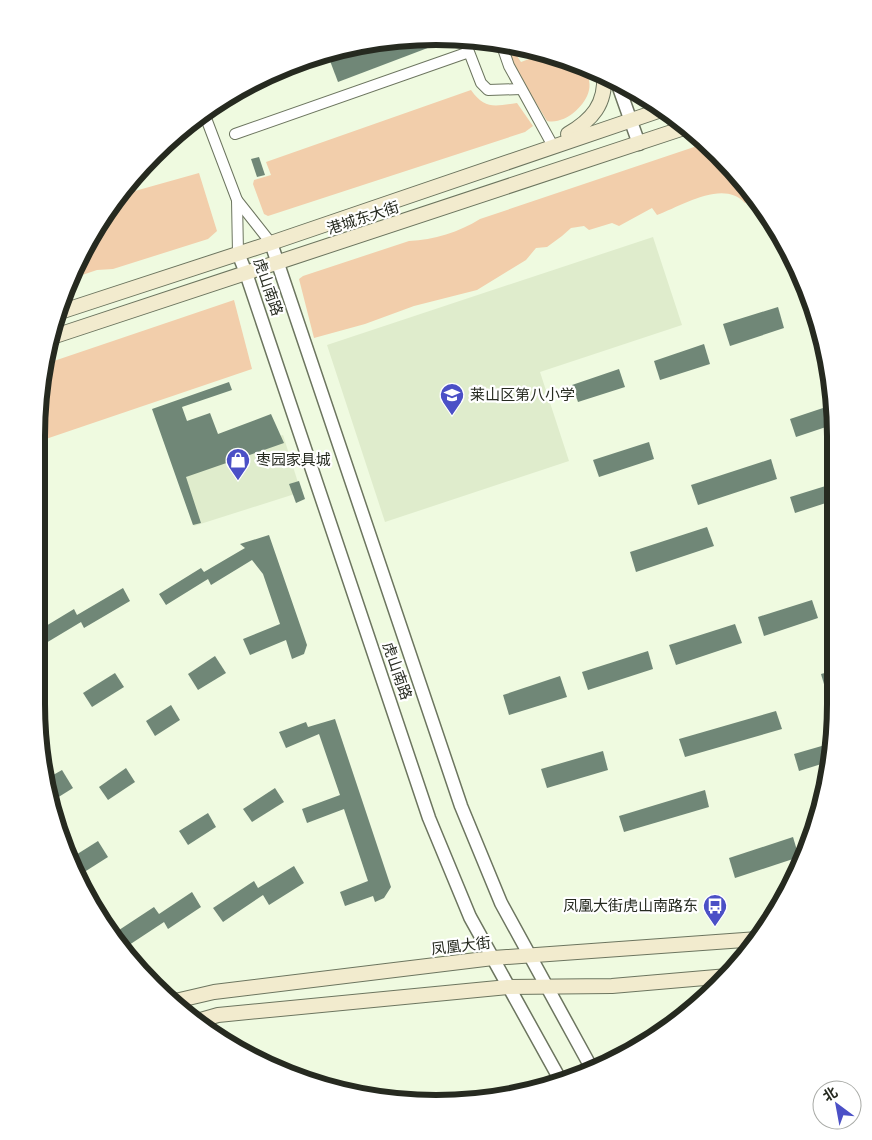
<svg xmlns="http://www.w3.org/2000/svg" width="872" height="1140" font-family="'Varela Round','Noto Sans SC',sans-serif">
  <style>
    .built { fill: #dfeccc }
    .green { fill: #f2ceab }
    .building { fill: #708777 }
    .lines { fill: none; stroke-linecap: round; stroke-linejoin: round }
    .minor-casing { stroke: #6c755f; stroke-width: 12 }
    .tertiary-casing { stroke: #6c755f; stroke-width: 15 }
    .secondary-casing { stroke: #6c755f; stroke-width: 16 }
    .minor { stroke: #fff; stroke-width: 10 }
    .tertiary { stroke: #fff; stroke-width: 12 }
    .secondary { stroke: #f2ebce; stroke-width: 14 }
    .labels { text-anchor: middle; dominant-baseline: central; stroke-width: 4.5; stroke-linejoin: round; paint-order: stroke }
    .street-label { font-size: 15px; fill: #262a20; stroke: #fff }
    .poi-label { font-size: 15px; fill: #262a20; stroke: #fff; text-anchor: start }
    .rim { fill: none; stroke: #262a20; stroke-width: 6 }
  </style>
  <rect width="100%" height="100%" fill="#effae0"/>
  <g class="built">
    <polygon points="653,237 682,325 540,372 569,461 385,522 327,345"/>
    <polygon points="283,435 301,492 194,526 176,470"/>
  </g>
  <g class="green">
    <path d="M515,53L521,62L545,53L586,66C587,73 591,83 589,90C586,106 564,125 547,121L508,57Z"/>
    <path d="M471,90C485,110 495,106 517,103L533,126L525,132L268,216L264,214L253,184L254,180L271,175L266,162Z"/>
    <path d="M706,143L718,153L756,199L745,203C723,179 682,206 657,215L652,208L619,226L612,223L589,230L584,226L571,228L562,236L547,247L536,248L526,260L477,290L414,306L365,324L314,338L299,279L303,276L409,241C434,240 459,232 480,219Z"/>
    <polygon points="199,173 217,231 208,239 113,269 97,270 70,279 78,259 117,196"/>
    <polygon points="234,300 252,369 37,442 37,410 45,364"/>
  </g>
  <g class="building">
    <polygon points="436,36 454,38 338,82 327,53 358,44"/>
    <polygon points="259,157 265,175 257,177 251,159"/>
    <polygon points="778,307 784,328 730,346 723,324"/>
    <polygon points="704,344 710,364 660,380 654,361"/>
    <polygon points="619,369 625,387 578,402 572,385"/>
    <polygon points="229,382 232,390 182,407 187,421 210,413 218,434 271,414 284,443 186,477 201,523 193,525 152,409"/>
    <polygon points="832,405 832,425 796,437 790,419"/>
    <polygon points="649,442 654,459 599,477 593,460"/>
    <polygon points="771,459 777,479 698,505 691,485"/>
    <polygon points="299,481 305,499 296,503 289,484"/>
    <polygon points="832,484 832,501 795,513 790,497"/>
    <polygon points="707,527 714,546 636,572 630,552"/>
    <polygon points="269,535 307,645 304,654 292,659 286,640 250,655 243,639 280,624 263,574 252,560 211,585 208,579 166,605 159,594 201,568 204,572 245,548 240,544"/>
    <polygon points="123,588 130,601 84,628 81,622 41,646 36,639 36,632 74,609 77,615"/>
    <polygon points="812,600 818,618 764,636 758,617"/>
    <polygon points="735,624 742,643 676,665 669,645"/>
    <polygon points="648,651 653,669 588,690 582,672"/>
    <polygon points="215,656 226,673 198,690 188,674"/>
    <polygon points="832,671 832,690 826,691 821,674"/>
    <polygon points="115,673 124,687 92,707 83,693"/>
    <polygon points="560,676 567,697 509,715 503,695"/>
    <polygon points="171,705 180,720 155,736 146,721"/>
    <polygon points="776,711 782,729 685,757 679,739"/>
    <polygon points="335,719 391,887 384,898 375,902 373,896 345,906 340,892 368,881 344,809 307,823 302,809 340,795 319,734 286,748 279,732 306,722 308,727"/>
    <polygon points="832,743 831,761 799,771 794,754"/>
    <polygon points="603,751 608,770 547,788 541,769"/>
    <polygon points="126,768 135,782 108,800 99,787"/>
    <polygon points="62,770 73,788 49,803 46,779"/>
    <polygon points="275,788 284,802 252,822 243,809"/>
    <polygon points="705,790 709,807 624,832 619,816"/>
    <polygon points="208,813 216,827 188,845 179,831"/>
    <polygon points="793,837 799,857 735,878 729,858"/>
    <polygon points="98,841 108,857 78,876 71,858"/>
    <polygon points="294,866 304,883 269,905 263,895 223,922 213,908 254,881 258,888"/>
    <polygon points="192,892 201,907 168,929 164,922 126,947 116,932 154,907 159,914"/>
  </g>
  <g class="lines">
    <g class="minor-casing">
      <g id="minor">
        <polyline points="501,43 509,66 553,146"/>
        <polyline points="204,113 237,200 238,253"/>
        <polyline points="235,134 469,52 481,83 488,90 521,89"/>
        <polyline points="237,200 271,243"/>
      </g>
    </g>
    <g class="tertiary-casing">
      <g id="tertiary">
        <polyline points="617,82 639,144"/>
        <polyline points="271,243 461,806 501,903 592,1069"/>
        <polyline points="238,253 246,273 429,818 470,917 562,1083"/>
      </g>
    </g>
    <g class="secondary-casing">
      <g id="secondary">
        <path d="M568,134C592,120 606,104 604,75"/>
        <polyline points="57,313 271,243 664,109"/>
        <polyline points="49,338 687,127"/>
        <polyline points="171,1002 214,992 493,958 758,939"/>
        <polyline points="197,1021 218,1015 508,987 612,986 728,976"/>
      </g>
    </g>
    <use href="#minor" class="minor"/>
    <use href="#tertiary" class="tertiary"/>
    <use href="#secondary" class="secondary"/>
  </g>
  <defs>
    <g id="school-pin" transform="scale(1.25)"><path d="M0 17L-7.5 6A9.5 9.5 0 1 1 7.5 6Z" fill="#4b50c6" stroke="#fff"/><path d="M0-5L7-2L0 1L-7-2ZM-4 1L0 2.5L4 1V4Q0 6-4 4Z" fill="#fff"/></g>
    <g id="shop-pin" transform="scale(1.25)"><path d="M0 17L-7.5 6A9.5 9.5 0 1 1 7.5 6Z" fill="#4b50c6" stroke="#fff"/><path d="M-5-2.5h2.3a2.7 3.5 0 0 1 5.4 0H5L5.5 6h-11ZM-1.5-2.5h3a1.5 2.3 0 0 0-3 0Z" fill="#fff"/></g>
    <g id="bus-pin" transform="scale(1.25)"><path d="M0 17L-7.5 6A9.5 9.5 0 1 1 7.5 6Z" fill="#4b50c6" stroke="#fff"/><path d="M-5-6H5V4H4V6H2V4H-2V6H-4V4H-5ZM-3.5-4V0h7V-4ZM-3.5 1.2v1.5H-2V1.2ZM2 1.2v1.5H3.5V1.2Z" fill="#fff"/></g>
  </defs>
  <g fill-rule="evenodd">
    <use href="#school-pin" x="452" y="395"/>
    <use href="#shop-pin" x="238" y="460"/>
    <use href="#bus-pin" x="715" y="906"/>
  </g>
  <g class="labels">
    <g class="street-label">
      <text transform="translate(363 218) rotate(-18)">港城东大街</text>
      <text transform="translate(268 287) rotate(71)">虎山南路</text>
      <text transform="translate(397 671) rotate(71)">虎山南路</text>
      <text transform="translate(461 946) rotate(-7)">凤凰大街</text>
    </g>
    <g class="poi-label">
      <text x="470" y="395">莱山区第八小学</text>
      <text x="256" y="460">枣园家具城</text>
      <text x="698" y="906" text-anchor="end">凤凰大街虎山南路东</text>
    </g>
  </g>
  <path d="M0 0H872V1140H0ZM436 45H436A391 391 0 0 1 827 436V704A391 391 0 0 1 436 1095H436A391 391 0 0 1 45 704V436A391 391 0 0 1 436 45Z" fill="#fff" fill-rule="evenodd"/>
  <path class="rim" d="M436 45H436A391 391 0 0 1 827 436V704A391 391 0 0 1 436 1095H436A391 391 0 0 1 45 704V436A391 391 0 0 1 436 45Z"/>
  <g transform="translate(837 1105) rotate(328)"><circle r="24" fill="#ffffff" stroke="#a8aaa6"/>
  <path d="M0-4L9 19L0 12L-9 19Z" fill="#4b50c6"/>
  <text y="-8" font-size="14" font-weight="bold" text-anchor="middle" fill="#262a20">北</text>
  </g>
</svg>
